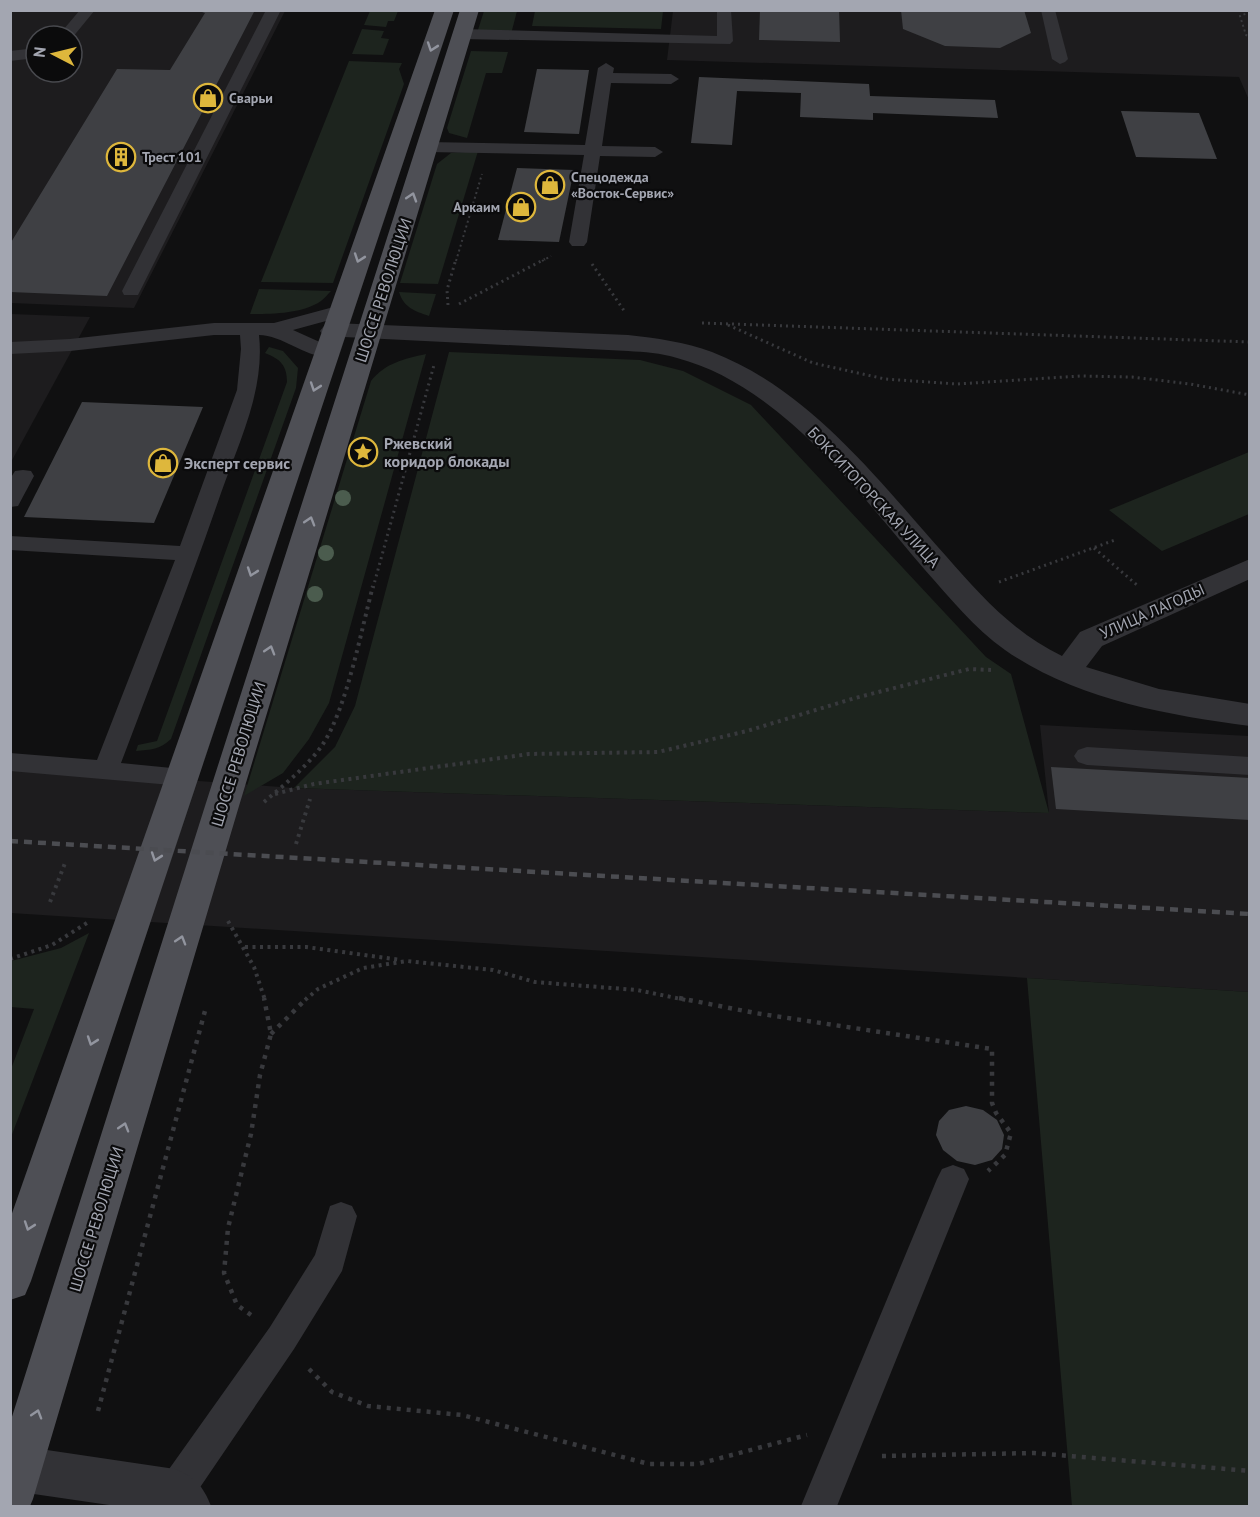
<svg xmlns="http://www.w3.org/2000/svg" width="1260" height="1517" font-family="'PT Sans',sans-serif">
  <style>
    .built { fill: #1d1c1e; fill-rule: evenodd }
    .green { fill: #1d241e }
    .building { fill: #3f4044 }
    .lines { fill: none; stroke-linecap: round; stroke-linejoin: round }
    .path-far3 { stroke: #38393d; stroke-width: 2; stroke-dasharray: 2 3; stroke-linecap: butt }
    .path-far2 { stroke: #38393d; stroke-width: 3; stroke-dasharray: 2 4; stroke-linecap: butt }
    .path-far1 { stroke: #38393d; stroke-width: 4; stroke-dasharray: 3 4.5; stroke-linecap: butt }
    .path { stroke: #38393d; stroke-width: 4.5; stroke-dasharray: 4 6; stroke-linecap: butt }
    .service { fill: #323236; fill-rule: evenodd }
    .minor { fill: #323236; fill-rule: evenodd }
    .primary { fill: #4e4f55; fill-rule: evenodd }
    .rail { stroke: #4b4c51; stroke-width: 4.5; stroke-dasharray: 8 6; stroke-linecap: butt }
    .tree { fill: #4b5c4e }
    .oneway { stroke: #92959f }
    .labels { text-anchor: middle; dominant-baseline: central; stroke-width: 4.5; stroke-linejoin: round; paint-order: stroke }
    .far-poi-label { font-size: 14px; font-weight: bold; fill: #a3a6b1; stroke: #0b0b0c; text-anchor: start }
    .street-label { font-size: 16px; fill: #a3a6b1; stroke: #0b0b0c }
    .poi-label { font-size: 16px; font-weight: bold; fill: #a3a6b1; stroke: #0b0b0c; text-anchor: start }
  </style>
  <rect width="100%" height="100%" fill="#101011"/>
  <g class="built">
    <path d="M11,11H285L134,308L11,303ZM36,36H72V72H36Z"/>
    <polygon points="673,11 1249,11 1249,100 1239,77 667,60"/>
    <polygon points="11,314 90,317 11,462"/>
    <polygon points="1040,725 1249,736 1249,992 11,913 11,767 294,788 1049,813"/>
  </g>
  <g class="green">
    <polygon points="370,11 370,10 398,11 394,21 388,21 386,27 364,25"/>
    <polygon points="484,11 517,11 511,34 477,33"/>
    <polygon points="535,11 535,10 663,11 661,29 532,26"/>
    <polygon points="362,29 384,31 381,38 389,39 383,55 352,54"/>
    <polygon points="471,51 508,52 502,73 486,73 467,138 449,133 447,128"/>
    <polygon points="349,61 402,63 399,69 404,84 333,283 261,282"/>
    <polygon points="478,151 438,284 400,283 437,164 451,153"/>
    <path d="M259,289L331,291C328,294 324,299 321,301C302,314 271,314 250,314Z"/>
    <path d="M399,292L436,294L429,316C415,311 404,308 399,292Z"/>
    <path d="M269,347L283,351L298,368L296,388L171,739C161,749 150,750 136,751L138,745L157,741L287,382C287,365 280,359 265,353Z"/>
    <polygon points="449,352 640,360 683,371 751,405 986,657 1011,674 1049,813 294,788 335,747 355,706"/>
    <path d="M426,354L329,703L309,739L283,773L244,796L371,381C385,363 404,359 426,354Z"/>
    <polygon points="1249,452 1249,514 1162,551 1109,510"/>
    <polygon points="89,933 11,1137 11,1069 34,1009 11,1007 11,961 61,948"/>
    <polygon points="1027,978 1249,992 1249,1506 1072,1506"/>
  </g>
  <g class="building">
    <polygon points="196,10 255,10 107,296 10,292 10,244 117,69 170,70 205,13"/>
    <polygon points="760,10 839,10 840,42 759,40"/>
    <polygon points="901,10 1024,10 1031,33 1000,48 945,46 903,29"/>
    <polygon points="537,69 589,70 579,134 524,132"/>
    <polygon points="699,77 869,84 870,96 995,100 998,118 873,113 873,120 800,117 801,93 737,91 732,145 691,143"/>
    <polygon points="1121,111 1199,113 1217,159 1136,157"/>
    <polygon points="517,168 574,170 559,242 498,240"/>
    <polygon points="82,402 203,407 154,523 24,517"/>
    <polygon points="1051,767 1250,778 1250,820 1056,809"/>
    <polygon points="966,1106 983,1110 997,1120 1004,1135 1002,1149 992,1160 975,1165 957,1161 943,1150 936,1135 939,1121 949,1110"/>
  </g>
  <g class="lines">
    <g class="path-far3">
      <polyline points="1250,12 1240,16 1246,35 1250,37"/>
      <polyline points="456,261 482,174"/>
      <polyline points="542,261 551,256"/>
    </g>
    <g class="path-far2">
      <polyline points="592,264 625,312"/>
      <polyline points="459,304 545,259"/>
      <polyline points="448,305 447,290 456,259"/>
      <polyline points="702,323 1250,342"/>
      <polyline points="728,325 813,363 885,379 957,384 1080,376 1132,377 1190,384 1250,395"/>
      <polyline points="1094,548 1137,585"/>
      <polyline points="999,582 1115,540"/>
      <polyline points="373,588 434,365"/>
    </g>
    <g class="path-far1">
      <polyline points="275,794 314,784 529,754 658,752 747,731 855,698 969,669 991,670"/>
      <path d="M264,802C284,785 308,766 323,744C347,707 361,631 373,586"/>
      <polyline points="296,844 310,799"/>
      <polyline points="50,902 65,863"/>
      <polyline points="228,921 254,967 265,1000"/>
      <polyline points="245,947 306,947 401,960"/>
      <polyline points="10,959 52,945 90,921"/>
      <polyline points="305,1000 318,989 363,968 407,961 493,970 535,982 637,990 686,1000"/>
    </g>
    <g class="path">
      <polyline points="679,998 755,1013 992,1049 992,1103 996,1113 1011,1133 1005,1155 988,1171"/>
      <polyline points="271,1034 307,998"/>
      <polyline points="251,1315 237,1305 224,1273 228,1228 251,1134 260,1075 271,1034 264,998"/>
      <polyline points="309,1369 332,1392 368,1406 462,1415 649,1464 698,1464 807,1435"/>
      <polyline points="98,1411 206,1007"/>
      <polyline points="882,1456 1034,1453 1250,1471"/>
    </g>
    <g class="service">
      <polygon points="80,10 95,10 72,38 72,36 58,36"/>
      <polygon points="266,10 281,10 140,291 138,295 124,295 122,291"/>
      <polygon points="717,10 731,10 733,41 730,44 462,39 454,34 462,29 717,36"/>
      <polygon points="1041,10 1055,10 1068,59 1065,62 1060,64 1052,59"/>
      <polygon points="36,48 36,58 10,61 10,51"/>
      <polygon points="606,63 614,68 613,73 671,74 679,79 671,84 611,83 602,146 655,147 663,152 655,157 600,156 587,242 584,246 572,246 569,242 584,155 428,152 420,147 428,142 585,145 598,68"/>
      <path d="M341,305L348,307L351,311L348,315L293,330L333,348L336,352L333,356C311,362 284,335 259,335C265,390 239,442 221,493C190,583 155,673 121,763L192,770L196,777L192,784L183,786L10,771V753L97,760L175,560L10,550V536L180,546L237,390L241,349L240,335H214L70,351L10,354V342L70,339L214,323H274Z"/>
      <polygon points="23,470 31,471 34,476 18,506 10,507 10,479 15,471"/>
      <polygon points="1087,747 1250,757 1250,775 1087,765 1078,762 1074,756 1078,750"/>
      <polygon points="953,1165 964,1169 969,1179 837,1506 801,1506 937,1179 942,1169"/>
      <polygon points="341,1202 352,1206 357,1216 342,1271 294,1349 188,1505 162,1505 157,1492 162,1479 270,1327 315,1255 330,1206"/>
    </g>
    <g class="minor">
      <path d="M333,323L628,335C656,338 685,342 712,352C810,390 878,480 946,556C980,595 1014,633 1062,656L1080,632L1250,559V579L1102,646L1086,667L1159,689L1250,704V726C1166,715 1075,699 1005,650C974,628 950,598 925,570C859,493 780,385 677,358C661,353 644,352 628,351L324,336L320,331L324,326Z"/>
      <path d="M20,1446L175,1469C195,1477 203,1486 211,1506H116L20,1492L10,1488V1450Z"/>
    </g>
    <g class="primary">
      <polygon points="435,10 454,10 31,1281 25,1295 10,1300 10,1219"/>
      <polygon points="460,10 479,10 239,806 33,1499 30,1506 10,1506 10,1423 205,806"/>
    </g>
    <polyline class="rail" points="10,841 1250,914"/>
  </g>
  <g class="tree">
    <circle cx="343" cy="498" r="8"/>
    <circle cx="326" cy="553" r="8"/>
    <circle cx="315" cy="594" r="8"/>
  </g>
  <defs><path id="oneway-chevron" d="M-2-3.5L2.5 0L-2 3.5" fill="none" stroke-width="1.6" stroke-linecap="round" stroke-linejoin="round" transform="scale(1.5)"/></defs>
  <g class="oneway">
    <use href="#oneway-chevron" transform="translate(432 47) rotate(109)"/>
    <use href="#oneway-chevron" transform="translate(412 197) rotate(-72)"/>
    <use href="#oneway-chevron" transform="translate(359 258) rotate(109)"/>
    <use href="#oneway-chevron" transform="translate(315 387) rotate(109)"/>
    <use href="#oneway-chevron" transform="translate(310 521) rotate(-73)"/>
    <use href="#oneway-chevron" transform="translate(252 572) rotate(109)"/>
    <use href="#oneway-chevron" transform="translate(270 650) rotate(-73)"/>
    <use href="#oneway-chevron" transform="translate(156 857) rotate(109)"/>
    <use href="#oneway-chevron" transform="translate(181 940) rotate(-73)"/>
    <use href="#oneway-chevron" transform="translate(92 1041) rotate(109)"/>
    <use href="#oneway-chevron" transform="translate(124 1127) rotate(-73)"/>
    <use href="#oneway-chevron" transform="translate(29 1226) rotate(109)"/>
    <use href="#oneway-chevron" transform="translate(37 1414) rotate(-73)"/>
  </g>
  <defs>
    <g id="shop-ring" transform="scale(1.5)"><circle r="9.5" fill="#0b0b0c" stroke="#deb73c" stroke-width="1.5"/><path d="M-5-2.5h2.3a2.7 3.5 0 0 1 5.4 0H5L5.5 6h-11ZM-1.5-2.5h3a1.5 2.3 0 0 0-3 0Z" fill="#deb73c"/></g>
    <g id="building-ring" transform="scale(1.5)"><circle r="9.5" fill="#0b0b0c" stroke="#deb73c" stroke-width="1.5"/><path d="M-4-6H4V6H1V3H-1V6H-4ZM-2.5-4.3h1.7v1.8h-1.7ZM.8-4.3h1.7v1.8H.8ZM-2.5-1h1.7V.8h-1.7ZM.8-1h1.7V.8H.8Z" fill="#deb73c"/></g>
    <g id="sight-ring" transform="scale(1.5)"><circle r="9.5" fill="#0b0b0c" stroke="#deb73c" stroke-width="1.5"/><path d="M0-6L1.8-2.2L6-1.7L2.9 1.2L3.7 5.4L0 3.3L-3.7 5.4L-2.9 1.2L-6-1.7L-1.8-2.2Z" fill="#deb73c"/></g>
  </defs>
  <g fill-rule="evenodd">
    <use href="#shop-ring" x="208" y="98"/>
    <use href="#building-ring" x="121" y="157"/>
    <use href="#shop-ring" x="550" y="185"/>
    <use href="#shop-ring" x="521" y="207"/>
    <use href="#sight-ring" x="363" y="452"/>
    <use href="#shop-ring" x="163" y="463"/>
  </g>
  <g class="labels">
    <g class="far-poi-label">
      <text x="229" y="98">Сварьи</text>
      <text x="142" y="157">Трест 101</text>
      <text x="571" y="177">Спецодежда<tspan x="571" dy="16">«Восток-Сервис»</tspan></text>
      <text x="500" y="207" text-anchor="end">Аркаим</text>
    </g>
    <g class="street-label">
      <text transform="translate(383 290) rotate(-72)">ШОССЕ РЕВОЛЮЦИИ</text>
      <text transform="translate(874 497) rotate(47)">БОКСИТОГОРСКАЯ УЛИЦА</text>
      <text transform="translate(1152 611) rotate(-24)">УЛИЦА ЛАГОДЫ</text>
      <text transform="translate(238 754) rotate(-73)">ШОССЕ РЕВОЛЮЦИИ</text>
      <text transform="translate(96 1219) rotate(-73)">ШОССЕ РЕВОЛЮЦИИ</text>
    </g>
    <g class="poi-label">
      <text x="384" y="443">Ржевский<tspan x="384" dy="18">коридор блокады</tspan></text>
      <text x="184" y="463">Эксперт сервис</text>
    </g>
  </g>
  <rect width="1260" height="1517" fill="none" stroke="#a3a6b1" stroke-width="24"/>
  <g transform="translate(54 54) rotate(277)"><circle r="28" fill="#0b0b0c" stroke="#48494e" stroke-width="1.5"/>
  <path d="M0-4.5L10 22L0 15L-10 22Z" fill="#deb73c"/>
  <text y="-9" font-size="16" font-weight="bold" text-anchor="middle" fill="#a3a6b1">N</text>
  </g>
</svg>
